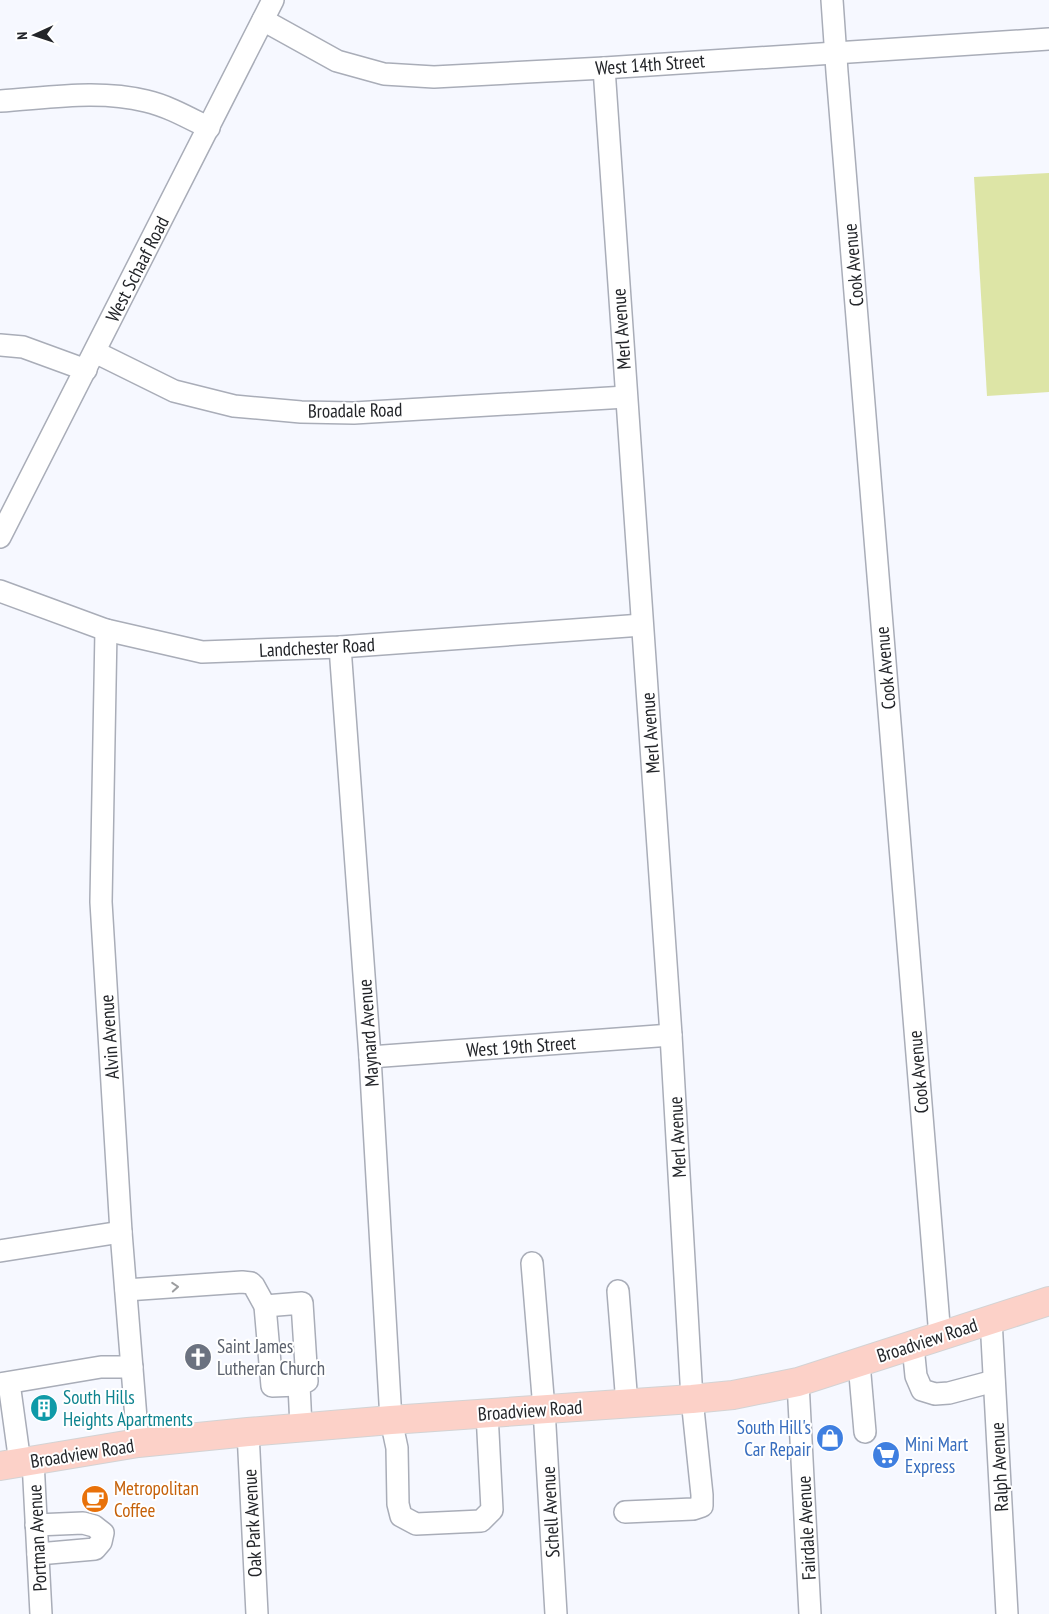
<svg xmlns="http://www.w3.org/2000/svg" width="1049" height="1614" font-family="'PT Sans Narrow',sans-serif">
  <style>
    .green { fill: #dde5a6 }
    .lines { fill: none; stroke-linecap: round; stroke-linejoin: round }
    .minor-casing { stroke: #a9adb8; stroke-width: 24 }
    .major-casing { stroke: #d3d3d4; stroke-width: 30 }
    .minor { stroke: #fff; stroke-width: 21 }
    .major { stroke: #fcd1c8; stroke-width: 28 }
    .oneway { stroke: #9c9d9f }
    .labels { text-anchor: middle; dominant-baseline: central; stroke-width: 4; stroke-linejoin: round; paint-order: stroke }
    .street-label { font-size: 19px; fill: #232529; stroke: #fff }
    .worship-label { font-size: 19px; fill: #5b616d; stroke: #fff; text-anchor: start }
    .culture-label { font-size: 19px; fill: #0d838f; stroke: #fff; text-anchor: start }
    .shop-label { font-size: 19px; fill: #366cbe; stroke: #fff; text-anchor: end }
    .food-label { font-size: 19px; fill: #c56008; stroke: #fff; text-anchor: start }
  </style>
  <rect width="100%" height="100%" fill="#f6f8ff"/>
  <polygon class="green" points="1049,173 1049,392 987,396 974,177"/>
  <g class="lines">
    <g class="minor-casing">
      <g id="minor">
        <polyline points="832,0 837,72 940,1337"/>
        <polyline points="263,20 337,61 384,74 434,77 604,68 1049,39"/>
        <polyline points="604,68 671,1035 692,1399 702,1495 702,1506 693,1509 625,1512"/>
        <path d="M0,101C48,98 98,89 146,101C168,106 189,118 209,128"/>
        <polyline points="0,345 23,347 86,370"/>
        <polyline points="95,352 174,391 234,406 301,412 354,413 626,397"/>
        <polyline points="0,537 273,0"/>
        <polyline points="0,591 106,630 202,652 340,647 642,625"/>
        <polyline points="106,630 101,902 121,1232 138,1443"/>
        <polyline points="340,647 370,1057 391,1420 397,1448 398,1504 401,1516 416,1524 481,1521 492,1510 487,1413"/>
        <polyline points="370,1057 671,1035"/>
        <polyline points="0,1251 121,1232"/>
        <polyline points="532,1263 544,1409 556,1614"/>
        <polyline points="126,1290 242,1282 251,1283 254,1286 265,1306 272,1386 299,1385"/>
        <polyline points="618,1291 627,1404"/>
        <polyline points="265,1306 302,1303 307,1381 299,1385 301,1427"/>
        <polyline points="991,1319 1007,1614"/>
        <polyline points="913,1346 916,1376 922,1390 935,1394 949,1393 994,1381"/>
        <polyline points="859,1363 865,1432"/>
        <polyline points="798,1382 810,1614"/>
        <polyline points="9,1383 20,1463"/>
        <polyline points="0,1384 101,1367 132,1367"/>
        <polyline points="248,1432 257,1614"/>
        <polyline points="33,1461 41,1614"/>
        <polyline points="36,1525 83,1523 94,1526 103,1533 101,1542 95,1549 38,1554"/>
      </g>
    </g>
    <g class="major-casing">
      <polyline id="major" points="0,1466 138,1443 248,1432 391,1420 692,1399 733,1395 798,1382 1049,1301"/>
    </g>
    <use href="#minor" class="minor"/>
    <use href="#major" class="major"/>
  </g>
  <defs><path id="oneway-chevron" d="M-2-3.5L2.5 0L-2 3.5" fill="none" stroke-width="1.6" stroke-linecap="round" stroke-linejoin="round" transform="scale(1.25)"/></defs>
  <use class="oneway" href="#oneway-chevron" transform="translate(175 1287) rotate(-4)"/>
  <defs>
    <g id="church-disc" transform="scale(1.4375)"><circle r="9.5" fill="#6b7280" stroke="#fff"/><path d="M-1.2-6h2.4v3.5h3.3v2.4h-3.3V6h-2.4V-.1h-3.3v-2.4h3.3Z" fill="#fff"/></g>
    <g id="building-disc" transform="scale(1.4375)"><circle r="9.5" fill="#0f9aa8" stroke="#fff"/><path d="M-4-6H4V6H1V3H-1V6H-4ZM-2.5-4.3h1.7v1.8h-1.7ZM.8-4.3h1.7v1.8H.8ZM-2.5-1h1.7V.8h-1.7ZM.8-1h1.7V.8H.8Z" fill="#fff"/></g>
    <g id="shop-disc" transform="scale(1.4375)"><circle r="9.5" fill="#3f7fe0" stroke="#fff"/><path d="M-5-2.5h2.3a2.7 3.5 0 0 1 5.4 0H5L5.5 6h-11ZM-1.5-2.5h3a1.5 2.3 0 0 0-3 0Z" fill="#fff"/></g>
    <g id="supermarket-disc" transform="scale(1.4375)"><circle r="9.5" fill="#3f7fe0" stroke="#fff"/><path d="M-6-5.5h2.5l.6 2H6L4.5 2H-2.5L-4.4-4H-6ZM-1.5 3.2a1.3 1.3 0 1 0 .1 0ZM3 3.2a1.3 1.3 0 1 0 .1 0Z" fill="#fff"/></g>
    <g id="cafe-disc" transform="scale(1.4375)"><circle r="9.5" fill="#e8710a" stroke="#fff"/><path d="M-5.5-4.5H6V0H3Q3 3.5 0 3.5H-2.5Q-5.5 3.5-5.5 0ZM3-3.2v2h1.7v-2ZM-6 4.5H4V6H-6Z" fill="#fff"/></g>
  </defs>
  <g fill-rule="evenodd">
    <use href="#church-disc" x="198" y="1357"/>
    <use href="#building-disc" x="44" y="1408"/>
    <use href="#shop-disc" x="830" y="1438"/>
    <use href="#supermarket-disc" x="886" y="1455"/>
    <use href="#cafe-disc" x="95" y="1499"/>
  </g>
  <g class="labels">
    <g class="street-label">
      <text transform="translate(650 64) rotate(-4)">West 14th Street</text>
      <text transform="translate(853 265) rotate(-95)">Cook Avenue</text>
      <text transform="translate(137 269) rotate(-63)">West Schaaf Road</text>
      <text transform="translate(621 329) rotate(-94)">Merl Avenue</text>
      <text transform="translate(355 410) rotate(-1)">Broadale Road</text>
      <text transform="translate(317 647) rotate(-3)">Landchester Road</text>
      <text transform="translate(885 668) rotate(-95)">Cook Avenue</text>
      <text transform="translate(650 733) rotate(-94)">Merl Avenue</text>
      <text transform="translate(368 1033) rotate(-94)">Maynard Avenue</text>
      <text transform="translate(109 1037) rotate(-94)">Alvin Avenue</text>
      <text transform="translate(521 1046) rotate(-4)">West 19th Street</text>
      <text transform="translate(918 1072) rotate(-95)">Cook Avenue</text>
      <text transform="translate(677 1137) rotate(-93)">Merl Avenue</text>
      <text transform="translate(927 1340) rotate(-18)">Broadview Road</text>
      <text transform="translate(530 1410) rotate(-4)">Broadview Road</text>
      <text transform="translate(82 1453) rotate(-9)">Broadview Road</text>
      <text transform="translate(999 1467) rotate(-93)">Ralph Avenue</text>
      <text transform="translate(550 1512) rotate(-93)">Schell Avenue</text>
      <text transform="translate(252 1523) rotate(-93)">Oak Park Avenue</text>
      <text transform="translate(806 1528) rotate(-93)">Fairdale Avenue</text>
      <text transform="translate(37 1538) rotate(-93)">Portman Avenue</text>
    </g>
    <g class="worship-label">
      <text x="217" y="1346">Saint James<tspan x="217" dy="22">Lutheran Church</tspan></text>
    </g>
    <g class="culture-label">
      <text x="63" y="1397">South Hills<tspan x="63" dy="22">Heights Apartments</tspan></text>
    </g>
    <g class="shop-label">
      <text x="811" y="1427">South Hill's<tspan x="811" dy="22">Car Repair</tspan></text>
      <text x="905" y="1444" text-anchor="start">Mini Mart<tspan x="905" dy="22">Express</tspan></text>
    </g>
    <g class="food-label">
      <text x="114" y="1488">Metropolitan<tspan x="114" dy="22">Coffee</tspan></text>
    </g>
  </g>
  <g transform="translate(35 35) rotate(267)" stroke="#ffffff" stroke-width="4" paint-order="stroke">
  <path d="M0-4L9 19L0 12L-9 19Z" fill="#232529"/>
  <text y="-8" font-size="14" font-weight="bold" text-anchor="middle" fill="#232529">N</text>
  </g>
</svg>
